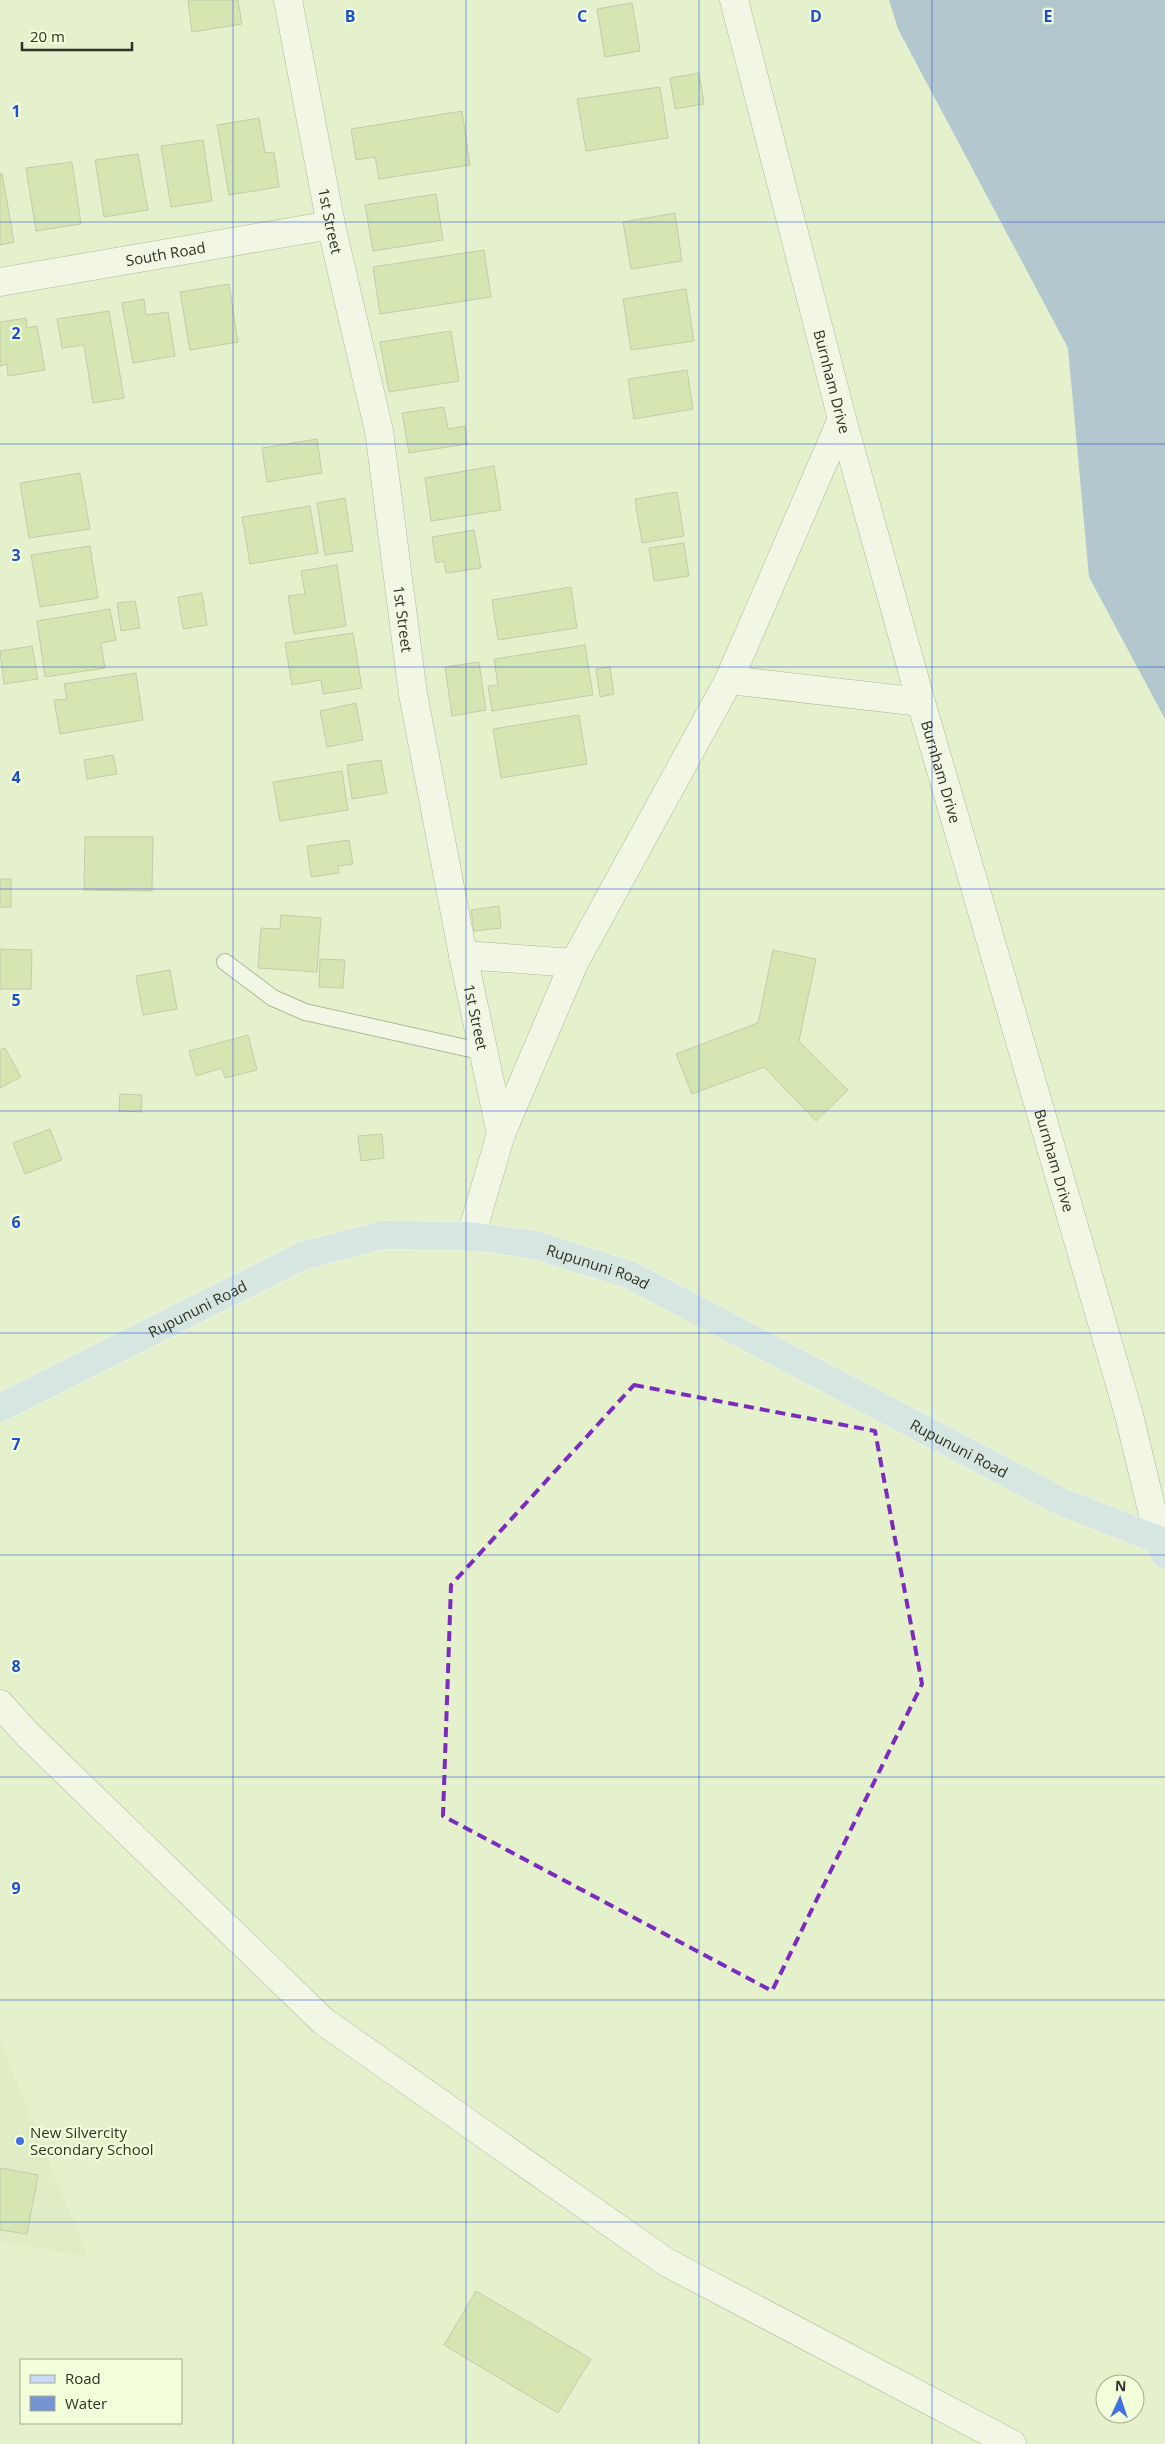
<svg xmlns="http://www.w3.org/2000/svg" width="1165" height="2444" font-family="'Open Sans',sans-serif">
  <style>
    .built { fill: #d9e7bd }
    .water { fill: #7594d1 }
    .building { fill: #c2d992; stroke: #95a07f }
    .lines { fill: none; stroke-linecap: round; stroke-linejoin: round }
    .service-casing { stroke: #6a7555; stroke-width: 18 }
    .minor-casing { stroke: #6a7555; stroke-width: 29 }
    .tertiary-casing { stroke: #6a7555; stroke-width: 29 }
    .primary-casing { stroke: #fff; stroke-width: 29 }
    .service { stroke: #fff; stroke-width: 16 }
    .minor { stroke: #fff; stroke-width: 28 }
    .tertiary { stroke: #fff; stroke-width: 28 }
    .primary { stroke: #c8d9fa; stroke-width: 28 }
    .marked { fill: none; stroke: #7b2cbf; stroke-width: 4; stroke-dasharray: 10 6; stroke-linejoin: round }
    .grid { fill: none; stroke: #1d4ed8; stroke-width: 1; stroke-opacity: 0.55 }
    .poi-dot { fill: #3e71e1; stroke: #f2ffda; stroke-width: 2 }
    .labels { text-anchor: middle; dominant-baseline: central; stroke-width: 4.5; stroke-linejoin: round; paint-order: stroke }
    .street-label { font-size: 15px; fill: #2e3325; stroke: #f2ffda }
    .poi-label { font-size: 15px; fill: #2e3325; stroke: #f2ffda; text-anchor: start }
    .grid-label { font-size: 16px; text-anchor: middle; font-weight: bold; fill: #1d4ed8; stroke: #f2ffda; stroke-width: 4.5; stroke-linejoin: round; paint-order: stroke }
  </style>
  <rect width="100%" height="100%" fill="#e5f1cd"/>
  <polygon class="built" points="0,2041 88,2257 0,2241"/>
  <polygon class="water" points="889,0 1165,0 1165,719 1089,577 1068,348 898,29"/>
  <g class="building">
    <polygon points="188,0 238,0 242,24 192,32"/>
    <polygon points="632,3 640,51 605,57 597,9"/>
    <polygon points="699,73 704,104 675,109 670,78"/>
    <polygon points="660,87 668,138 586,151 577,99"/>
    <polygon points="462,111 470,165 379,179 375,157 356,160 351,129"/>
    <polygon points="259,118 265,153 274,152 279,187 229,195 217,125"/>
    <polygon points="203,140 212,201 171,207 161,146"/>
    <polygon points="138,154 148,210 104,217 95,160"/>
    <polygon points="72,162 81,224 36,231 26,168"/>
    <polygon points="2,173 14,242 0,245 0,174"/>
    <polygon points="436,194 443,240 373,251 365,205"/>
    <polygon points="675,213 682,261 631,269 623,222"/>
    <polygon points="484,250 491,297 380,314 373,267"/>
    <polygon points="229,284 238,342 190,350 180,292"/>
    <polygon points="686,289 694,341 631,350 623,299"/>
    <polygon points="144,299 146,315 168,312 175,356 133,363 122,303"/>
    <polygon points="109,311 124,398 93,403 84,345 62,348 57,319"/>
    <polygon points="26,318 27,328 37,326 45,370 8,376 7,364 0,366 0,322"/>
    <polygon points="451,331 459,381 389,392 380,342"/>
    <polygon points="687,370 693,409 634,419 628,379"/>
    <polygon points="444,407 448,429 465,426 467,444 409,453 402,413"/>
    <polygon points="317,439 322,473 267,482 262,448"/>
    <polygon points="494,466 501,510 431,521 425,478"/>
    <polygon points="80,473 90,529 29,538 20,483"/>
    <polygon points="677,492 684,536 642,543 635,499"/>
    <polygon points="345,498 353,551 325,555 317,503"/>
    <polygon points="310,506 318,553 250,564 242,517"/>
    <polygon points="474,530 481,568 446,573 444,561 436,563 432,537"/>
    <polygon points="684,543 689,576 654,581 649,548"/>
    <polygon points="90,546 98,598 40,607 31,555"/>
    <polygon points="337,565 346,626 294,634 288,596 305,594 301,571"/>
    <polygon points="571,587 577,628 498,640 492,600"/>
    <polygon points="202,593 207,625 183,629 178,597"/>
    <polygon points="135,601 140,628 121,631 117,603"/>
    <polygon points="110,609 116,640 101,643 105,668 45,677 37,621"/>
    <polygon points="353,633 362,688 323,694 321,680 292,685 285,643"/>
    <polygon points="585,645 593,695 492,711 488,686 498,685 494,659"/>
    <polygon points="32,646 38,679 4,684 0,651"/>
    <polygon points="479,662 486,710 452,716 445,667"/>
    <polygon points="610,667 614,694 600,697 596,669"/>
    <polygon points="136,673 143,720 60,734 54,700 67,699 64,684"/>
    <polygon points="356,703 363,740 327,747 320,711"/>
    <polygon points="579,715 587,764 501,778 493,729"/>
    <polygon points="113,755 117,774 87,779 84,760"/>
    <polygon points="381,760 387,793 352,799 347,765"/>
    <polygon points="342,771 348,810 280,821 273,782"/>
    <polygon points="85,837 153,837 152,891 84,890"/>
    <polygon points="349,840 353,864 338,866 339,873 311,877 307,846"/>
    <rect x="0" y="879" width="11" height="28"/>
    <polygon points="499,906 501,928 474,931 471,910"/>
    <polygon points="281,915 321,918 317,972 258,968 261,928 280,929"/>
    <polygon points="0,949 32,950 31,989 0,989"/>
    <polygon points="773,950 816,959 799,1041 848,1090 816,1121 764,1067 692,1094 676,1054 758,1023"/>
    <polygon points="320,959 345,960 343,988 319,987"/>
    <polygon points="170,970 177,1009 143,1015 136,976"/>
    <polygon points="248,1035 257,1070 225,1078 222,1068 196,1076 189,1051"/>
    <polygon points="5,1048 21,1077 0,1088 0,1050"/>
    <polygon points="120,1094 142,1095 141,1112 119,1111"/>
    <polygon points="50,1129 62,1160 25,1174 13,1143"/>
    <polygon points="382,1134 384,1158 361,1161 358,1136"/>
    <polygon points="0,2168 38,2175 27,2234 0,2230"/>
    <polygon points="476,2291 591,2359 558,2413 444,2345"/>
  </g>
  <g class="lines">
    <g class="service-casing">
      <polyline id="service" points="225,962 273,998 305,1012 484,1052"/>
    </g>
    <g class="minor-casing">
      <g id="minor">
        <path id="s1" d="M288,0L331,225L379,431L413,694L463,955L501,1134"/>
        <path id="s2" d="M0,282L331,225"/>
        <polyline points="729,680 921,702"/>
        <polyline points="463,955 574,963"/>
        <polyline points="471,1236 501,1134 574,963 729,680 842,419"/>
        <polyline points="0,1704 27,1734 323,2021 666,2262 1012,2444"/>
      </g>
    </g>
    <g class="tertiary-casing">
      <g id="tertiary">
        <path id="s3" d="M734,0L842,419L921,702L1129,1415L1159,1540"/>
      </g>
    </g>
    <g class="primary-casing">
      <g id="primary">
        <path id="s4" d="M0,1408L302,1256L382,1235L471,1236L535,1245L630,1275L1062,1502L1159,1540L1165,1555"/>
      </g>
    </g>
    <use href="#service" class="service"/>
    <use href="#minor" class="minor"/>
    <use href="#tertiary" class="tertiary"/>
    <use href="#primary" class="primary"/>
  </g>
  <path d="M0 0H1165V2444H0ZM634,1385L875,1431L922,1684L772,1991L443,1816L451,1585Z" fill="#e5f1cd" fill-opacity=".55" fill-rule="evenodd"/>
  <path class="marked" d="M634,1385L875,1431L922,1684L772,1991L443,1816L451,1585Z"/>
  <path class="grid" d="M233,0V2444M466,0V2444M699,0V2444M932,0V2444M0,222H1165M0,444H1165M0,667H1165M0,889H1165M0,1111H1165M0,1333H1165M0,1555H1165M0,1777H1165M0,2000H1165M0,2222H1165"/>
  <circle class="poi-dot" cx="20" cy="2141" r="5"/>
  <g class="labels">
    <g class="street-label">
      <text stroke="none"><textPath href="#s1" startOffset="225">1st Street</textPath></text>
      <text stroke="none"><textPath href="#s2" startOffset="168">South Road</textPath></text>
      <text stroke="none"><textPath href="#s3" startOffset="394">Burnham Drive</textPath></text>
      <text stroke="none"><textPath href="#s1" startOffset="630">1st Street</textPath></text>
      <text stroke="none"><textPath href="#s3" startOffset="799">Burnham Drive</textPath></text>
      <text stroke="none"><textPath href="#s1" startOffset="1035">1st Street</textPath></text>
      <text stroke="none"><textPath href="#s3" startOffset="1204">Burnham Drive</textPath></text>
      <text stroke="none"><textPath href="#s4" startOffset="641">Rupununi Road</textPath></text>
      <text stroke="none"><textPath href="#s4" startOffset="221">Rupununi Road</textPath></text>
      <text stroke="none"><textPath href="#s4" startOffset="1046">Rupununi Road</textPath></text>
    </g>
    <g class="poi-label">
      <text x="30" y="2132">New Silvercity<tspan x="30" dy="17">Secondary School</tspan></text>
    </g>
  </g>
  <g class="grid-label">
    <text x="350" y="22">B</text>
    <text x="582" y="22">C</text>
    <text x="816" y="22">D</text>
    <text x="1048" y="22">E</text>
    <text x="16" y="117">1</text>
    <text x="16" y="339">2</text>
    <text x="16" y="561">3</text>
    <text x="16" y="783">4</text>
    <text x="16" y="1006">5</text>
    <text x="16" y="1228">6</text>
    <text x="16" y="1450">7</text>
    <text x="16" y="1672">8</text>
    <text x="16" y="1894">9</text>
  </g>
  <rect x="20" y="2359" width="162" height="65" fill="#f2ffda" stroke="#a4ad92"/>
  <rect x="30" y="2375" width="25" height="8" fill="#c8d9fa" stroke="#a4ad92"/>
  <text x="65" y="2384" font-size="15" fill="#2e3325">Road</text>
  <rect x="30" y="2396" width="25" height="15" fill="#7594d1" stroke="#a4ad92"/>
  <text x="65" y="2409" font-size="15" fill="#2e3325">Water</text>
  <g transform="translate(1120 2399) rotate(3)"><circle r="24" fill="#f2ffda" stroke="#a4ad92"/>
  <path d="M0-4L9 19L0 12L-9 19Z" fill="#3e71e1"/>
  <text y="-8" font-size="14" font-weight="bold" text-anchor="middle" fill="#2e3325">N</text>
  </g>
  <path d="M22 42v8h110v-8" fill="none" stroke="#2e3325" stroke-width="2.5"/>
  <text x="30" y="42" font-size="15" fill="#2e3325" stroke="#f2ffda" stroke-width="4" paint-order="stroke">20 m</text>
</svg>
